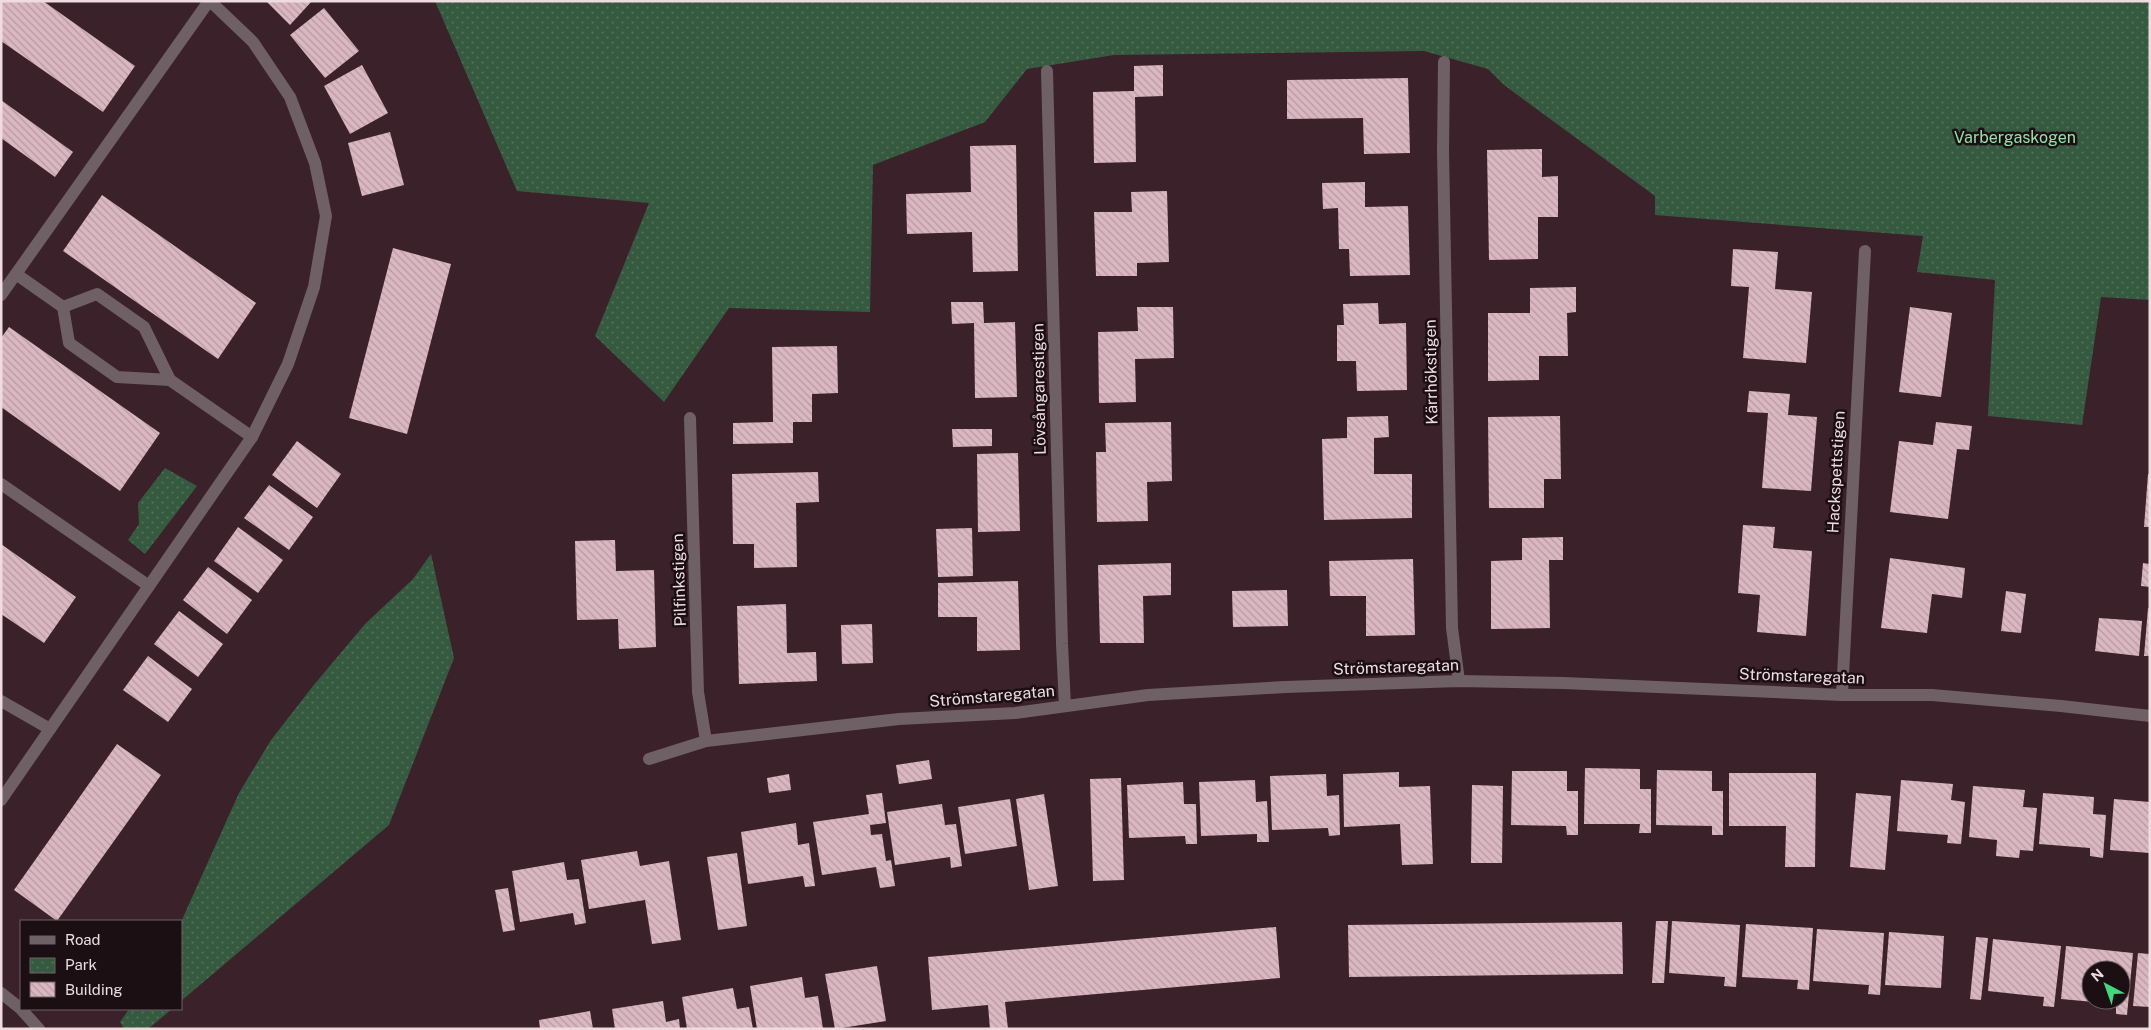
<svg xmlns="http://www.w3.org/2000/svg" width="2151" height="1030" font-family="'Public Sans',sans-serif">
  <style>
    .park { fill: url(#park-dots) }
    .building { fill: url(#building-back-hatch); fill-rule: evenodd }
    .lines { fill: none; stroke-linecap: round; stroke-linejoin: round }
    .service { stroke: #6e6064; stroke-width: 12 }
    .minor { stroke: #6e6064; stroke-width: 12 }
    .labels { text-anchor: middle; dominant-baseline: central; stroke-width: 5; stroke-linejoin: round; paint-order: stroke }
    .park-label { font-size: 16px; fill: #95e1aa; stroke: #1b0f13 }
    .street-label { font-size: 16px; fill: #eedce1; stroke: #1b0f13 }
  </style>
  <defs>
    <pattern id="park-dots" width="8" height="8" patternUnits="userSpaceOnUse" patternTransform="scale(1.25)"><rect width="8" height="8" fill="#355a40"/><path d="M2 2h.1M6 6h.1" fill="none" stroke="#53715b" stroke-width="1.8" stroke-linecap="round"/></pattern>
    <pattern id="building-back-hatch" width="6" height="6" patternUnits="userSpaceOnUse" patternTransform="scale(1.25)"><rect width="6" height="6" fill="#dab7c1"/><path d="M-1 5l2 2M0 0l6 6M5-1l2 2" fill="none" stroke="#b59aa2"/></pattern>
  </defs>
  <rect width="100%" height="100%" fill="#3b212a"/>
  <g class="park">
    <polygon points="435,1 2150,1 2150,300 2101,297 2082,425 1988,416 1995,280 1917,272 1923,236 1655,215 1655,196 1504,85 1488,69 1424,51 1114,55 1027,69 985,122 873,165 870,312 729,308 664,402 595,336 649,203 517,191"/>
    <polygon points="165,468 197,486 145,554 128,540 139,524 138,503"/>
    <polygon points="431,554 454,658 389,825 181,1001 181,922 239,793 271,740 313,686 365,624 413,579"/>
    <polygon points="129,1009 172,1009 148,1029 124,1029 120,1022"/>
  </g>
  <g class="building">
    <polygon points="1,1 43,1 135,66 103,112 1,41"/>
    <polygon points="266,1 312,1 290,25"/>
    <polygon points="324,8 359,51 325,78 290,35"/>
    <polygon points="362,65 388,113 350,134 324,86"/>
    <polygon points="1163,65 1163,96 1135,97 1136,162 1094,163 1093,92 1134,91 1134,66"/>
    <polygon points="1408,78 1410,153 1364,154 1363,118 1287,119 1287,80"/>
    <polygon points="1,100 73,152 55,177 1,138"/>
    <polygon points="390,132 404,185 362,196 348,143"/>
    <polygon points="1016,145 1018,271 973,272 972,232 907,234 906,194 971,192 970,146"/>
    <polygon points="1542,149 1542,177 1558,176 1558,217 1538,217 1538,259 1489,260 1487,150"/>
    <polygon points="1365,182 1365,207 1408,206 1410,275 1350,276 1349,249 1339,249 1338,208 1323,209 1322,183"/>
    <polygon points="1167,191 1169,262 1137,263 1137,276 1096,276 1094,212 1132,212 1131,192"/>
    <polygon points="102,195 256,303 218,359 63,251"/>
    <polygon points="393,248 451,264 407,434 349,418"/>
    <polygon points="1733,249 1778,252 1775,289 1812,292 1806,363 1743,358 1749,287 1731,286"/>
    <polygon points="1576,287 1576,312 1567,313 1568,356 1539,356 1539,380 1488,381 1488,313 1530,313 1530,288"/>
    <polygon points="951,302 983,302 984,323 1015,322 1017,397 975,398 974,323 952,324"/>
    <polygon points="1378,303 1379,324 1406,323 1407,390 1357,391 1356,361 1337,361 1337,325 1344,325 1343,304"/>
    <polygon points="1137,307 1173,307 1174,358 1135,359 1136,402 1099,403 1098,332 1138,331"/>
    <polygon points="1910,307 1952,313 1941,397 1899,392"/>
    <polygon points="9,327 160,433 120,491 1,407 1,338"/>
    <polygon points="837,346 838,393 812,394 812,422 793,422 793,443 733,444 733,423 773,422 772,347"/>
    <polygon points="1749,391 1790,394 1788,415 1817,417 1811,491 1762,488 1768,413 1747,412"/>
    <polygon points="1388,416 1389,437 1374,438 1374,474 1412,474 1412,518 1324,520 1322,439 1347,438 1347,417"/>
    <polygon points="1560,416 1561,479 1544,479 1544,508 1489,508 1488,417"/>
    <polygon points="1171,422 1172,481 1147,482 1148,521 1097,522 1096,452 1106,452 1105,423"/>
    <polygon points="1936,422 1972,426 1969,450 1957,449 1948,519 1890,512 1899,441 1933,445"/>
    <polygon points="952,429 992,429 992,446 953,447"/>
    <polygon points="297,441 341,474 317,508 272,475"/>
    <polygon points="1018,453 1020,531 978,532 977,454"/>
    <polygon points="818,472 819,502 796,503 797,567 754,568 754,544 733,544 732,474"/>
    <polygon points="2148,474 2150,474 2150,527 2144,527"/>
    <polygon points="269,485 313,517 289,550 244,518"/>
    <polygon points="1743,525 1775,527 1773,548 1812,551 1806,636 1757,632 1760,595 1738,593"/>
    <polygon points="238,527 283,560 258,593 214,561"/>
    <polygon points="972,528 973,576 938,577 936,529"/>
    <polygon points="1563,537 1563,560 1549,560 1550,628 1491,629 1491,561 1522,560 1522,538"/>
    <polygon points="615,540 616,571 654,570 656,647 619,649 618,619 577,620 575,541"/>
    <polygon points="1,544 76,597 44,643 1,614"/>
    <polygon points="1890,558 1965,568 1962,598 1932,594 1927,633 1881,628"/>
    <polygon points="1413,559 1415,635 1366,636 1366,596 1330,596 1329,561"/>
    <polygon points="1171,563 1171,595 1143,596 1144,643 1100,643 1098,565"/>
    <polygon points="2143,563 2150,564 2150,587 2141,586"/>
    <polygon points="208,567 252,600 227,634 183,600"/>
    <polygon points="1018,581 1020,650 977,651 977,617 938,617 938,583"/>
    <polygon points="1287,590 1288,626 1233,627 1232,591"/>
    <polygon points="2006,591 2026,594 2021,633 2001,631"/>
    <polygon points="786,604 787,653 816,652 817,681 739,684 737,606"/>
    <polygon points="2148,608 2150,609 2150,656 2144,656"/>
    <polygon points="179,611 223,644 198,677 154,644"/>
    <polygon points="2099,618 2142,621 2139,656 2095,651"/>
    <polygon points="872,624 873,663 842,664 841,625"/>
    <polygon points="148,656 192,689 168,722 123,690"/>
    <polygon points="117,744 161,775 57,921 14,890"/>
    <polygon points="929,760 932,779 899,784 896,765"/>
    <polygon points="1585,768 1640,769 1640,789 1651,789 1651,833 1639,833 1640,824 1584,824"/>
    <polygon points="1657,770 1712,771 1712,791 1723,791 1723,835 1712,835 1712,826 1656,825"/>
    <polygon points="1512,771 1567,771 1567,791 1578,791 1578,835 1567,835 1566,826 1511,825"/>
    <polygon points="1399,772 1399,787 1430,786 1433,864 1402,865 1400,824 1344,827 1343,774"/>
    <polygon points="1729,773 1816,773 1815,867 1785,867 1786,826 1729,826"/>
    <polygon points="789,774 791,790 769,793 767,778"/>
    <polygon points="1326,774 1327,796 1339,795 1340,835 1329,836 1328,828 1272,830 1270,776"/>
    <polygon points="1121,778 1124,880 1093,881 1090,779"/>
    <polygon points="1255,780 1256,802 1267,801 1269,842 1257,842 1257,834 1201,836 1199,782"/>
    <polygon points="1901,780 1953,784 1951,800 1965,802 1961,844 1947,843 1948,835 1897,831"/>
    <polygon points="1183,782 1184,804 1196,804 1197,844 1186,844 1185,836 1129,838 1127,785"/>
    <polygon points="1472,785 1503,786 1502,863 1471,863"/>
    <polygon points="1973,786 2025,790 2023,807 2037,808 2033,851 2020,850 2019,858 1996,856 1997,840 1969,837"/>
    <polygon points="882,793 886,823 870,825 871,835 882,834 886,861 891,860 895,886 880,888 876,867 822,875 813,822 869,814 866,795"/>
    <polygon points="1856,793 1891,796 1885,870 1850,867"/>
    <polygon points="2043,793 2094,797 2093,814 2106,815 2103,858 2090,856 2090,848 2039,844"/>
    <polygon points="1044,794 1058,886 1029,890 1016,799"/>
    <polygon points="1010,799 1017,846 965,854 958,807"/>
    <polygon points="2114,799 2150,802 2150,853 2110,850"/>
    <polygon points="942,804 945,825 956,824 962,866 951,868 950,857 895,865 887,812"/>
    <polygon points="796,823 798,845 809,843 815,886 805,887 803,876 748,884 741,832"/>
    <polygon points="637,851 640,866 669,861 681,940 652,944 645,900 589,909 581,860"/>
    <polygon points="737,853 747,926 718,930 707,857"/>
    <polygon points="564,862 567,880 579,879 586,923 575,925 573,913 520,922 512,871"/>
    <polygon points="508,888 515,930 503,932 495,890"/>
    <polygon points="1656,921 1668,921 1664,983 1652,983"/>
    <polygon points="1672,921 1740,925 1736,987 1724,986 1725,977 1669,973"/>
    <polygon points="1622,922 1623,974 1349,977 1348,925"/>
    <polygon points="1746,924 1813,928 1809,990 1797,989 1798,980 1742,977"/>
    <polygon points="1276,927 1280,978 1005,1002 1008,1029 990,1029 988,1005 932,1010 928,957"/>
    <polygon points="1817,929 1884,933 1880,995 1868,994 1869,985 1813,981"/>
    <polygon points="1889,932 1944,936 1941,988 1885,985"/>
    <polygon points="1976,937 1988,938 1981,1000 1970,999"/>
    <polygon points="1993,939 2061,946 2054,1007 2043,1006 2044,997 1988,991"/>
    <path d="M2066,946L2133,953L2127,1015L2116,1014V1004L2061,999ZM2091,970H2121V1000H2091Z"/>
    <polygon points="2138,953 2150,954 2150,1007 2133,1006"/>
    <polygon points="877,966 886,1021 835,1029 825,974"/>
    <polygon points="802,977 805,998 818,996 823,1029 757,1029 750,986"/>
    <polygon points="733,988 737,1009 749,1007 753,1029 687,1029 682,997"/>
    <polygon points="663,1001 666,1022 679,1019 680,1029 615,1029 612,1009"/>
    <polygon points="590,1011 593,1029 540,1029 539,1020"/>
  </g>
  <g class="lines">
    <g class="service">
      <polyline points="16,274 63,307 69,343 117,377 170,380 252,437"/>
      <polyline points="1,295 209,1"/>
      <polyline points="63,307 97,294 144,327 170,380"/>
      <polyline points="1,484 149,586"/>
      <polyline points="1,701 50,729"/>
      <polyline points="1,800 252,437 288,364 314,287 326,216 315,163 290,97 253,42 210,1"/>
      <polyline points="1,993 20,1008 39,1029"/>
    </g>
    <g class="minor">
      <polyline points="1444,62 1443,151 1452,628 1459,681"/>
      <polyline points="1047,71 1062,644 1065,706"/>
      <polyline points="690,418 698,692 706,741"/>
      <polyline points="1842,695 1865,251"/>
      <polyline points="649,759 706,741 899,719 1015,713 1148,695 1285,687 1459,681 1564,683 1842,695 1932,695 2061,706 2150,716"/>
    </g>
  </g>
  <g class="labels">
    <g class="park-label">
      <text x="2015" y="137">Varbergaskogen</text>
    </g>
    <g class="street-label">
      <text transform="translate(1431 372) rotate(-91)">Kärrhökstigen</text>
      <text transform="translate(1039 389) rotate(-91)">Lövsångarestigen</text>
      <text transform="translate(1836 472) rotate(-87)">Hackspettstigen</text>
      <text transform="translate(679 580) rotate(-92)">Pilfinkstigen</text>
      <text transform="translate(1396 667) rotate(-2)">Strömstaregatan</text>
      <text transform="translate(1802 676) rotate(2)">Strömstaregatan</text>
      <text transform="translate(992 696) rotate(-5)">Strömstaregatan</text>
    </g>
  </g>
  <rect width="2151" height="1030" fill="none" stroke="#eedce1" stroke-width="5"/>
  <rect x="20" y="920" width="162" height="90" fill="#1b0f13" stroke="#6f6165"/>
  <rect x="30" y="936" width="25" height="8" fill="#6e6064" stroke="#6f6165"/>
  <text x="65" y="945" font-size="15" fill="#eedce1">Road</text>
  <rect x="30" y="958" width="25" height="15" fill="url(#park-dots)" stroke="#6f6165"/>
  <text x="65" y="970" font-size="15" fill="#eedce1">Park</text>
  <rect x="30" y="982" width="25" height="15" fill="url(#building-back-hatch)" stroke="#6f6165"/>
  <text x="65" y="995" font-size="15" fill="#eedce1">Building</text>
  <g transform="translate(2106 985) rotate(319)"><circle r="24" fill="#1b0f13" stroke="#6f6165"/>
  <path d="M0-4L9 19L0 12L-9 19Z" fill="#41d77c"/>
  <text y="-8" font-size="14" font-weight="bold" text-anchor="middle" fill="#eedce1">N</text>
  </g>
</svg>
